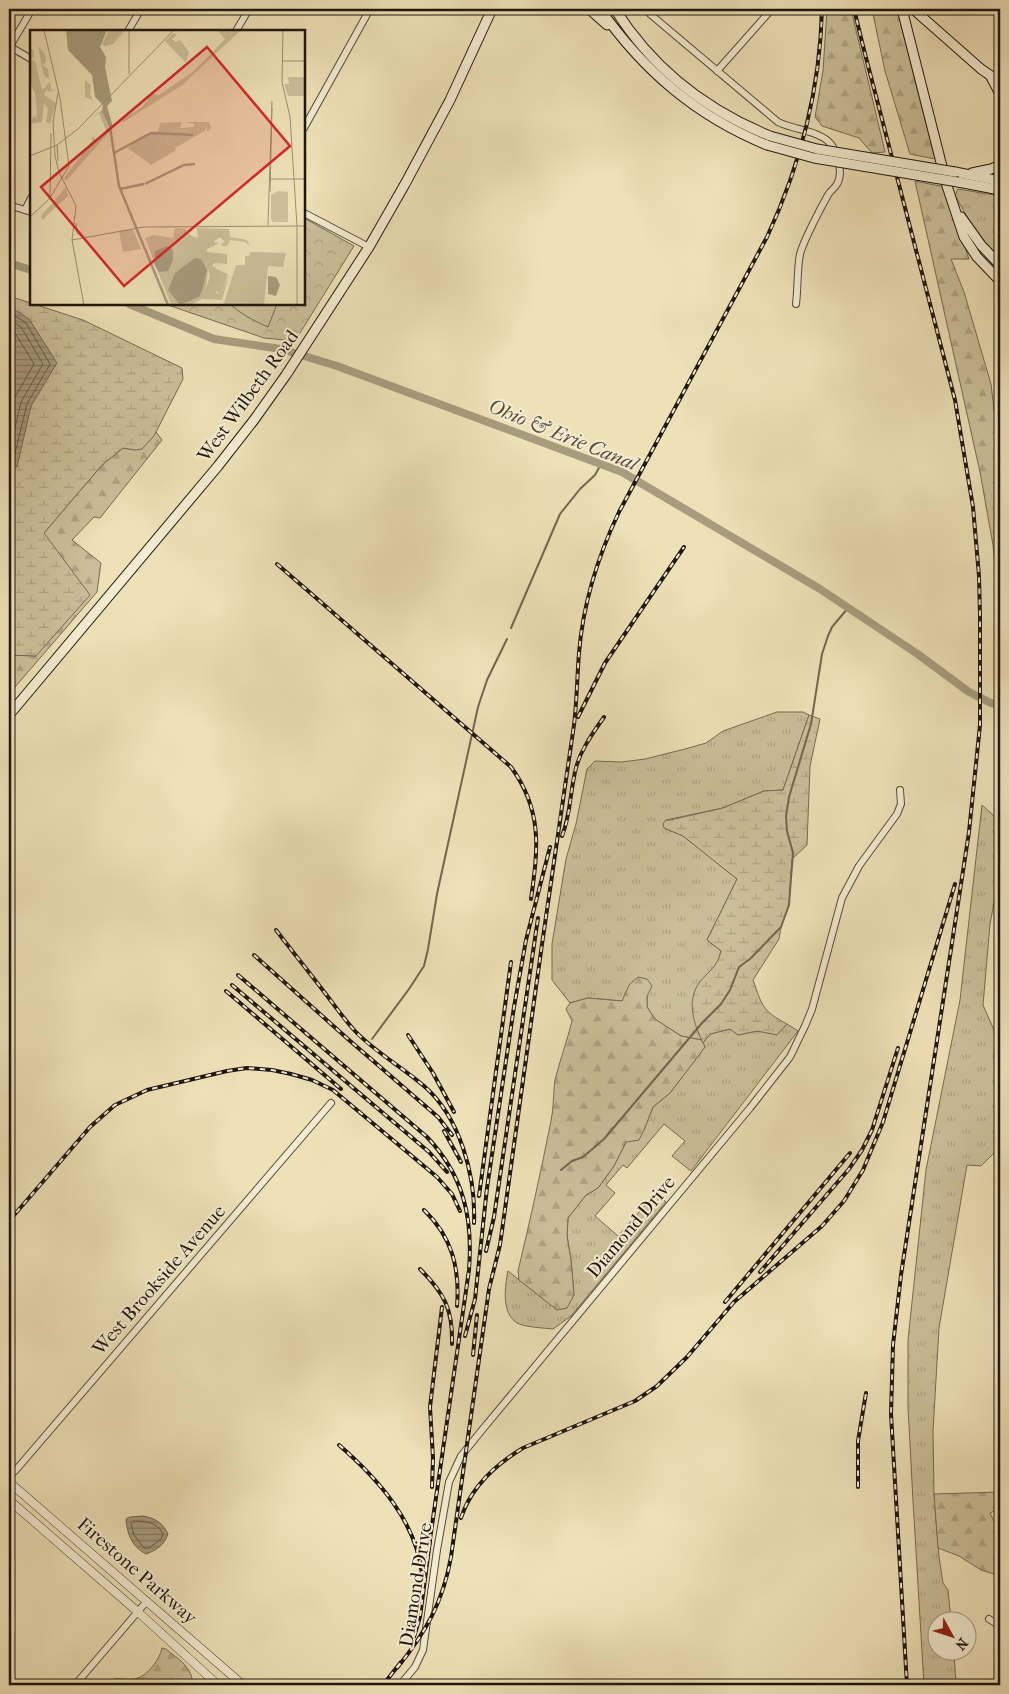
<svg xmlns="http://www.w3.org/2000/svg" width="1009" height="1694" font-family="'IM FELL French Canon',serif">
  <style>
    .grass { fill: url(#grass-tufts); stroke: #746b54 }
    .forest { fill: url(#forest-firs); stroke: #746b54 }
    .wetland { fill: url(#wetland-marsh); stroke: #746b54 }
    .park { fill: url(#park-crowns); stroke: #746b54 }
    .garden { fill: #cbbf9a; stroke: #746b54 }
    .water { fill: url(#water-rules); stroke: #706751 }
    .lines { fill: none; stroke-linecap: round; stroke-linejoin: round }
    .shore { stroke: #625a46; stroke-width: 1 }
    .stream { stroke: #706751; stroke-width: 2 }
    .canal { stroke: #a79c7e; stroke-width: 8 }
    .minor-casing { stroke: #524a38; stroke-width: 8 }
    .tertiary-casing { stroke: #524a38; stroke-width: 9 }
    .secondary-casing { stroke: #1e170e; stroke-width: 11 }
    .minor { stroke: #f4ecd0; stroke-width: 6 }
    .tertiary { stroke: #f4ecd0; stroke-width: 8 }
    .secondary { stroke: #f4ecd0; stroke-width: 9 }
    .rail-casing { stroke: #1e170e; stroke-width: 4 }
    .rail { stroke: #f4ecd0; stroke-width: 2; stroke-dasharray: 5.5; stroke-linecap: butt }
    .secondary-bridge-casing { stroke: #1e170e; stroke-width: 11; stroke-linecap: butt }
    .secondary-bridge { stroke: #f4ecd0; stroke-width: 9 }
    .labels { text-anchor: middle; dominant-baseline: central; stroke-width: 4; stroke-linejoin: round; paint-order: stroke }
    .street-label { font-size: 19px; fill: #1e170e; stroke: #f4ecd0 }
    .water-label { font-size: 20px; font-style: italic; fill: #554c3b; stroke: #f4ecd0 }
    .inset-river { fill: none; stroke: #a79c7e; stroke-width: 2.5 }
    .inset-road { fill: none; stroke: #9b9073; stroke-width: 1 }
    .view { fill: #d62828; fill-opacity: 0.15; stroke: #d62828; stroke-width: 2.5 }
    .inset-edge { fill: none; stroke: #1e170e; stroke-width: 2.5 }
  </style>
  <defs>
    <pattern id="grass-tufts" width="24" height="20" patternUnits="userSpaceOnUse" patternTransform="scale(1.25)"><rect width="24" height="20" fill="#cbbf9a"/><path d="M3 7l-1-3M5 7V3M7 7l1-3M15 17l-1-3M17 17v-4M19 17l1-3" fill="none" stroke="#aea384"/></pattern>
    <pattern id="forest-firs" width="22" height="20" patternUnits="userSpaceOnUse" patternTransform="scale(1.25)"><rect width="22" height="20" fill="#cbbf9a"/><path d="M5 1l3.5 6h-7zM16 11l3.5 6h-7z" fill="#aea384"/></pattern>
    <pattern id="wetland-marsh" width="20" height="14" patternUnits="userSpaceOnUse" patternTransform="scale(1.25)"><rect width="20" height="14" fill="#cbbf9a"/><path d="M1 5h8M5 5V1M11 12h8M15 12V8" fill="none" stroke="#aea384"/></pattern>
    <pattern id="park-crowns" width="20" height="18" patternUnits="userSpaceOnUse" patternTransform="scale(1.25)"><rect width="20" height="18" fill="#cbbf9a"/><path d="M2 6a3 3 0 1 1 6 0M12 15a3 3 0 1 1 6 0" fill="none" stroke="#aea384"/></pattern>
    <pattern id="water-rules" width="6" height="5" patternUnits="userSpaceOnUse" patternTransform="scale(1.25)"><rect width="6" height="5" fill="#a79c7e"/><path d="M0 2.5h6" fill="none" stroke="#877e66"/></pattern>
  </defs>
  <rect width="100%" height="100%" fill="#eee1b7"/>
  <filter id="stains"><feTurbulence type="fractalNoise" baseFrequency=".004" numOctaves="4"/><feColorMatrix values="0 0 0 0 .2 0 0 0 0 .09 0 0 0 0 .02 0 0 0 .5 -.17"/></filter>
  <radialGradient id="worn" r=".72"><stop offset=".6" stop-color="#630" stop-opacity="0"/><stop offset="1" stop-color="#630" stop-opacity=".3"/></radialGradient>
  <g class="grass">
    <path d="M958,189L1000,196V261C980,243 968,219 955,195Z"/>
    <polygon points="777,712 803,712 809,715 783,790 764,791 723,808 666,820 664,828 683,836 737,879 707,940 721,951 718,962 699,984 699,1035 702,1040 681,1036 655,1019 647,1007 647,996 622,1001 588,998 570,1003 552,980 552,944 566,859 576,824 587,769 595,761 622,762 645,759 685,749 706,743 723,731"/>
    <polygon points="982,805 993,815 1000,826 1000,871 990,924 983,1005 998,1039 1000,1067 1000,1147 981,1166 967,1165 939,1328 933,1431 934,1494 939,1557 943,1583 948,1590 951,1621 936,1622 936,1652 954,1652 956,1685 924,1685 913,1501 908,1407 908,1340 926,1170 960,1000"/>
    <path d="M787,1024L798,1031L691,1171L672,1156L685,1141L664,1124L627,1168L623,1165L606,1185L615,1193L595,1216L618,1236L656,1193L666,1202L571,1316L553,1329C544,1328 524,1327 517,1323C501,1313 505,1286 508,1271L557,1310L574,1295L571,1260L567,1236L568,1218L586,1195L598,1188L614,1166L626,1142L644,1130L653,1107L670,1093L705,1047L703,1043L710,1034L730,1029L738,1035L757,1031L777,1034Z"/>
  </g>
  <g class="forest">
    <polygon points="827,9 851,9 885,152 872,153 859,138 822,126 815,117 823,71"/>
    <polygon points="872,9 897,9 935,159 910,154 885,71"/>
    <polygon points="915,181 945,187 969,259 951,259 964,292 991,384 997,435 1000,449 1000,625 993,545 980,472"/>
    <path d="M156,432L162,440L100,518L94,517L72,540L101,563L97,592L9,694V655L36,656L44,533L102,465L123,448C143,452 144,446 156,432Z"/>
    <path d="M638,977L647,979L652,986L647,996V1007L655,1019L681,1036L702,1040L705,1047L670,1093L653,1107L644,1130L639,1140L626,1142L614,1166L598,1188L586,1195L568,1218L567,1236L571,1260L574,1295L567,1308L557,1310L519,1280L518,1271C530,1221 541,1171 551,1121C554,1108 553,1093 555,1080C560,1060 567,1041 572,1021L566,1009L570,1003L588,998L622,1001L629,985Z"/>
    <polygon points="1000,1492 1000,1508 990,1513 1000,1534 1000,1573 997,1575 981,1570 959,1556 938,1548 934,1494"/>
    <path d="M162,1648L166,1649C178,1659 194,1668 192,1685H109L114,1679C122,1678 130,1681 138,1678C148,1675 160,1659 162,1648Z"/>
  </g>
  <g class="wetland">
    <polygon points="9,296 83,320 182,368 183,379 154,436 142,449 135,450 123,448 102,465 44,533 90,595 36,656 9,655"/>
    <path d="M809,715L820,719L810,766L807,845L792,859L789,905L781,927L779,939L753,980C762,1005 762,1011 787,1024L777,1035L757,1031L738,1035L730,1029L710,1034L703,1043C694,1024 686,1002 699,983C709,970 717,968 721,951L707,940L737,879L683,836L664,828L663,824L666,820H670L723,808L764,791L783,790Z"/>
  </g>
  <polygon class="park" points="304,218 354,246 295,341 264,338 165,304 304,304"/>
  <path class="garden" d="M230,304H277L268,327C254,321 241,314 230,304Z"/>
  <g class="water">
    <polygon points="9,306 29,319 57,363 31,406 17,467 9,469"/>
    <path d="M143,1516C155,1518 163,1523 168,1534C164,1545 157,1550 146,1554C132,1547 127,1534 126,1519L130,1517Z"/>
  </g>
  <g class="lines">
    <g class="shore">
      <polyline points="9,312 26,323 50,364 27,404 13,461 9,464"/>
      <polyline points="9,319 21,327 43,364 21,402 9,454"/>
      <polyline points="9,328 15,333 34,364 14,399 9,421"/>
      <path d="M134,1521C146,1521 157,1522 163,1534L161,1539L149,1548H144L134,1535L131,1524Z"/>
    </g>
    <g class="stream">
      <polyline points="511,628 560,514 580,489 595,475 601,464"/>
      <polyline points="372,1039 409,989 424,966 428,949 437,894 478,707 487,680 507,639"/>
      <polyline points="561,1170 572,1161 583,1157 604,1139 702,1023 721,1004 730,990 739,967 750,959 781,927 789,905 791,878 793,853 787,831 786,816 789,797 811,724 822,654 828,636 832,627 848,608"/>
    </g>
    <g class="canal">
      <polyline points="9,263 31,270"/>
      <polyline points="129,304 214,339 281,349 337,366 622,472 820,589 919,655 969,692 991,703 1000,705"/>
    </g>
    <g class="minor-casing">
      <g id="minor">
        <path d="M646,9L650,14L778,122C794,130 815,130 828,141C837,149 844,172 837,184C835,188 830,191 828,195C820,209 804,240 800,254C797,270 798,288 796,304"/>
        <polyline points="921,15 926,9"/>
        <polyline points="128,31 141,9"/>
        <polyline points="236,31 249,9"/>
        <polyline points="9,46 31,59"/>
        <polyline points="9,48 32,9"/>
        <polyline points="717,71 772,9"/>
        <polyline points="304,128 370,9"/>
        <polyline points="9,205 31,212"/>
        <polyline points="25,210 31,198"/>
        <polyline points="304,213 369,247"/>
        <polyline points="9,1475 15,1471 331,1103"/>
        <polyline points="989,1619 1000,1626"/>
        <polyline points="75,1685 147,1601"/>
        <polyline points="400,1685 415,1667 423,1650 437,1550 449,1482 461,1456 482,1430 750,1108 790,1057 805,1026 812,1009 842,898 859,866 897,814 901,804 900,790"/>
      </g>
    </g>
    <g class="tertiary-casing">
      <g id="tertiary">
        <polyline points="9,1482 243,1685"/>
        <polyline points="9,1500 138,1612 218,1685"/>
      </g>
    </g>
    <g class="secondary-casing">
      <g id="secondary">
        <polyline points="589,9 607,25"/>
        <path d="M600,9C644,71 696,116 767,145"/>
        <path d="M615,9C652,68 706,110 770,136"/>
        <polyline points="902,9 947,186 964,237 977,257 1000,281"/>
        <polyline points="913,9 981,69 1000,82"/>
        <polyline points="991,77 1000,94"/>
        <polyline points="955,172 1000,181"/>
        <polyline points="972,173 991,169 1000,165"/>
        <polyline points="958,182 1000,190"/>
        <polyline points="961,217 981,245 1000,265"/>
        <polyline points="9,715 218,466 254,420 286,375 369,247 405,184 450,100 492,9"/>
      </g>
    </g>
    <use href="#minor" class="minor"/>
    <use href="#tertiary" class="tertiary"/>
    <use href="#secondary" class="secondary"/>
    <g class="rail-casing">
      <g id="rail">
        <polyline points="854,9 864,50 955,400 973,507 979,576 980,616 980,725 969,832 901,1275 893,1345 891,1414 907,1685"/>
        <path d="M277,564L511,767C543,811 538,849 531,899"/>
        <polyline points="578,717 605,663 684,547"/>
        <path d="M562,836C571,814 570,790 576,768C581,749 593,733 604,717"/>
        <path d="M276,930C292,951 309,972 325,993C335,1006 344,1019 355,1031C375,1052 402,1067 424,1086C460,1117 476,1176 474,1223"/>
        <polyline points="254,955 349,1040 438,1117 452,1135"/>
        <path d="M238,975L427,1137C464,1176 473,1218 469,1270L429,1546"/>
        <polyline points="232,985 429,1152 447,1172"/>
        <polyline points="226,991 341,1089"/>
        <polyline points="408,1035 433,1073 454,1112"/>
        <polyline points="444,1131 461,1162"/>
        <polyline points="479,1196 511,962"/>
        <path d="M424,1210C452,1237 460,1268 457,1306"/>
        <polyline points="9,1221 90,1127 115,1105 147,1090 227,1071 247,1068 272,1070 291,1074 312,1080 333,1090 437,1177 452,1194 460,1211"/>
        <polyline points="486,1251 494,1217 538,918"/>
        <path d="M420,1269C444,1293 453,1309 452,1344"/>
        <polyline points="760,1272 849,1169 862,1150 872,1130 898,1048"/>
        <polyline points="725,1302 850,1153"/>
        <polyline points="465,1336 475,1299 487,1188 514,1007 526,940 550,847"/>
        <polyline points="473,1355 477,1315"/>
        <path d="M339,1445C378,1479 416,1521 422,1574"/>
        <polyline points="432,1487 433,1458 430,1407 442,1307"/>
        <polyline points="858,1487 858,1441 866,1393"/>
        <path d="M461,1518C471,1487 495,1465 523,1448L635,1401L657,1386L687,1357L734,1302L822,1226L844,1201L863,1170L883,1122L955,884"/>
        <polyline points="414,1637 420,1617 430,1541"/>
        <path d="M397,1668C426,1632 443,1602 451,1557L489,1289L500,1245C524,1072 548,898 574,725C577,701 577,677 579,653C583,604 598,556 619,512L767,237C801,164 820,89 822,9"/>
        <polyline points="383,1685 401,1662"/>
      </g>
    </g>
    <use href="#rail" class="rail"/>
    <g class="secondary-bridge-casing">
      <g id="secondary-bridge">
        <polyline points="770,136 817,149 955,172"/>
        <polyline points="767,145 814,158 958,182"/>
      </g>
    </g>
    <use href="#secondary-bridge" class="secondary-bridge"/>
  </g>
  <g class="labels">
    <g class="street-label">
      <text transform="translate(248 396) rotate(-54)">West Wilbeth Road</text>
      <text transform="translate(631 1227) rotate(-50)">Diamond Drive</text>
      <text transform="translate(159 1280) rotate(-49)">West Brookside Avenue</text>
      <text transform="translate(137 1571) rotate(41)">Firestone Parkway</text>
      <text transform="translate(416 1585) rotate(-81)">Diamond Drive</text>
    </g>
    <g class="water-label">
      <text transform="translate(563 435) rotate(22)">Ohio &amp; Erie Canal</text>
    </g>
  </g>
  <g transform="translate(30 30)">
    <rect width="275" height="275" fill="#eee1b7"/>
    <path d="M187,0H211L151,56L92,93L93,89L112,77L122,64L129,65L164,41L195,9ZM152,92L150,98L164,97V94L157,92H179L181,98L177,102V93H174L167,100L139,101L137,113L146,117L145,121L121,135L98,118L107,114L120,123V111L133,106L137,101L129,93ZM186,239L198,244L191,265L185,260Z" fill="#cbbf9a"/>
    <path d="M79,0H95L83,14L75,16L72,14ZM144,3L147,5L142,9L146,12L150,10L159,22L156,33L135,11ZM8,16L15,24L16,32L12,35L18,39L19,49L14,46ZM0,18L4,20V27L1,29L5,31L12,60L20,52L21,60L27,61H18L17,59L14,65L26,73L20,94L16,92L18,79L14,73L12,92L0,94L4,85L6,89L7,83L5,63L0,53ZM55,50L61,55L60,64L63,70L55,67ZM72,80L80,101L36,151L34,148L62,111V106L67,110L76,100L69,83L59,90ZM174,93H177L176,100L147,117L137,113L139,101L167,100ZM36,157L38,166L12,190L11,186ZM167,198L199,199L200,207L217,210L220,216L215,212L200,210L197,216H193L191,214L195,212L190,207L183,212L189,213L175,220L171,209H168ZM182,236L186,238V263L191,264L199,245L192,270L173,269L180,246L178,238ZM211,269L227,270L234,275H193L195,270Z" fill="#cbbf9a"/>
    <path d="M130,94L138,101L135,106L120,111V123L107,114L98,118L110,107L128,101ZM145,198L155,199L162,206L175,210L177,222L197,224V234L185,233L178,238L175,267L161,275H141L115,208L124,205L143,208Z" fill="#cbbf9a"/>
    <path d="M258,47H275V66H258L254,54H259Z" fill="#cbbf9a"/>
    <path d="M103,199L111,219L93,222L89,201Z" fill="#cbbf9a"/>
    <path d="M248,161L258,162V192H243L241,189V165ZM104,203L103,213L96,219L92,207ZM220,222L256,223L253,237L238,236L234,275L227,270H195L206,235H215V226H219Z" fill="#cbbf9a"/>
    <path d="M36,0H77L70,17L76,27L75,37L82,71L77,76L83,98L80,99L72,81L73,75L65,67L62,45L38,20ZM138,216L143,220V230L138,241L129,242L124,234L125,221ZM165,228L171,229L177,240L172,261L169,267L150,275L138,260L145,243ZM238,246L246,247L250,255L246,266L238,264Z" fill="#a79c7e"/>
    <path class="inset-river" d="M80,97L89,156L138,275M84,123L121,103L163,105M115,154L154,135L165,134M90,159L114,154"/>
    <path class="inset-road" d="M99,0V44M253,0L252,52L260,87L267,196V275M252,31H275M28,63L23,92L25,126L29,142L46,176L42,210L54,275M27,115L28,131M0,126L27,115L48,99L144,0M239,149H275M240,162L242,78M20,168L21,103M0,187L20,168L39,136L30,68L14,0M46,193L47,203L52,207M238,195L242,71M42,210L114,197L275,196"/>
    <path class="view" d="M177,17L260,116L94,256L11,157Z"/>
    <rect width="275" height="275" class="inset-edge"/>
  </g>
  <rect width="1009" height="1694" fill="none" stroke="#eee1b7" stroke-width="30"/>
  <rect x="10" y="10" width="989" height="1674" fill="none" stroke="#1e170e" stroke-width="2.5"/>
  <rect x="15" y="15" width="979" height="1664" fill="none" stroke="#1e170e"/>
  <g transform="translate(952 1636) rotate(130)"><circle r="24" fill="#f4ecd0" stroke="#9e9782"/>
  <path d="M0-4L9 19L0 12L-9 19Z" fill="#8f2418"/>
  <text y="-8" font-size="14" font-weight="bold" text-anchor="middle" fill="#1e170e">N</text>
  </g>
  <rect width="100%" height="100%" filter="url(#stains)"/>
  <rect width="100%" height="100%" fill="url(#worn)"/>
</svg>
